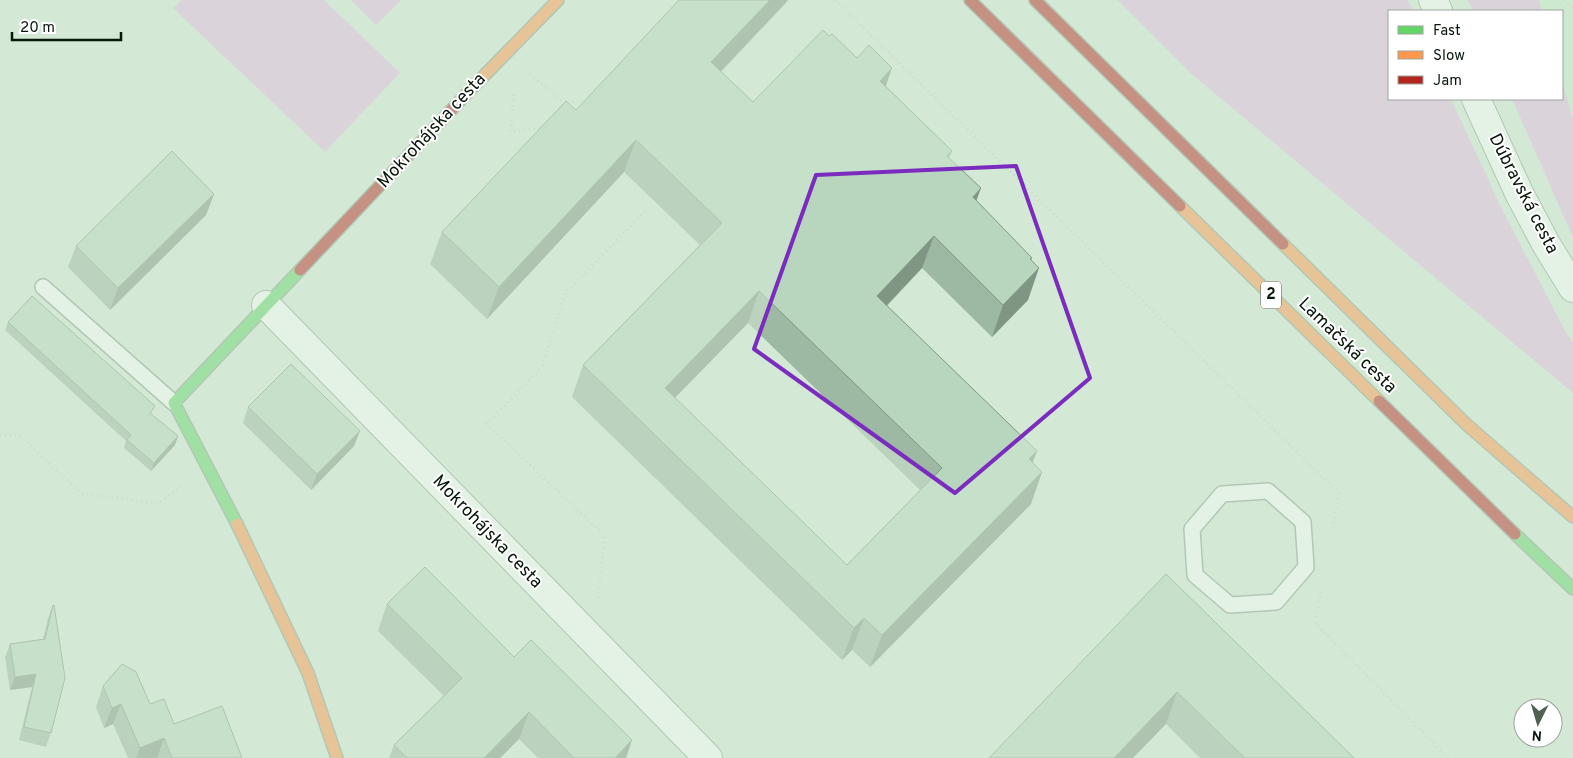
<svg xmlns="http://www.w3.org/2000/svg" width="1573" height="758" font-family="Overpass,sans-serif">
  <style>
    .built { fill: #c6e9ca }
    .green { fill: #e2bbe1 }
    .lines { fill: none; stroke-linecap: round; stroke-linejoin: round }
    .lane-casing { stroke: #8c9d8e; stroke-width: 18 }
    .street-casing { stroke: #8c9d8e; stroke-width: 30 }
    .fast-casing { stroke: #8c9d8e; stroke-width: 14 }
    .slow-casing { stroke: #8c9d8e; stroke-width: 14 }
    .jam-casing { stroke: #8c9d8e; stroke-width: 14 }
    .path { stroke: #c5ccc7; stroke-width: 3; stroke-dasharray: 1 4; stroke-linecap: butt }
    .lane { stroke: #f8fcf9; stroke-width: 15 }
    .street { stroke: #f8fcf9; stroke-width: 28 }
    .fast { stroke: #63d668; stroke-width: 11 }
    .slow { stroke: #ff974d; stroke-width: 11 }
    .jam { stroke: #b3261e; stroke-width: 11 }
    .wall { fill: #9db8a3; fill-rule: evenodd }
    .shaded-wall { fill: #809684 }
    .building { fill: #b7d6bd; stroke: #809684; fill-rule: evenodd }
    .marked { fill: none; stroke: #7b2cbf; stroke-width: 4; stroke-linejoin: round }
    .labels { text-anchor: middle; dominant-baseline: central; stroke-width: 4; stroke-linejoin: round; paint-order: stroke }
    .shield { fill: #fff; stroke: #545d55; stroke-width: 1 }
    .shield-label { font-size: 16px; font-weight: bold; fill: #0a180c }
    .street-label { font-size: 18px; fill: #0a180c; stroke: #fff }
  </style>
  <rect width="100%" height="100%" fill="#d3e9d6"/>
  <polygon class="built" points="1486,0 1573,0 1573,200 1562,99 1562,11 1491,11"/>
  <g class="green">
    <polygon points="181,0 324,0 400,73 325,152 173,8"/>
    <polygon points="351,0 401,0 376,25"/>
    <polygon points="1117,0 1408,0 1413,11 1389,11 1389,99 1451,99 1500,205 1563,327 1573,343 1573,393 1188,71"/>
    <polygon points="1468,0 1539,0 1542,11 1473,11"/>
    <polygon points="1562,80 1573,120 1573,238 1512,99 1562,99"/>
  </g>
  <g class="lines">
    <g class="lane-casing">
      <g id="lane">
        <polyline points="43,287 174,403"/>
        <polygon points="1268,491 1303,522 1306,567 1276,602 1230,605 1195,575 1192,529 1222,494"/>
      </g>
    </g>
    <g class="street-casing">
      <g id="street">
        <polyline points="1433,0 1438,11"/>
        <polyline points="1476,99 1519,193 1546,244 1573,288"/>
        <polyline points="266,305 708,758"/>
      </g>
    </g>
    <g class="fast-casing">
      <g id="fast">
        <polyline points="237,524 174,403 300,270"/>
        <polyline points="1515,534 1573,589"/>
      </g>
    </g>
    <g class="slow-casing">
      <g id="slow">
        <polyline points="474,86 558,0"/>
        <polyline points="1180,206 1379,401"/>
        <polyline points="1283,244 1466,424 1573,517"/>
        <polyline points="237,524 308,673 337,758"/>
      </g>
    </g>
    <g class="jam-casing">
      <g id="jam">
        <polyline points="970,0 1180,206"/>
        <polyline points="1035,0 1283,244"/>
        <polyline points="300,270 474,86"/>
        <polyline points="1379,401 1515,534"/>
      </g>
    </g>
    <g class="path">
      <polyline points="835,0 1339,493 1332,531"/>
      <polyline points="1564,0 1573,8"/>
      <polyline points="530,74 567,105"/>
      <polyline points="513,95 511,132 545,127"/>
      <polyline points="0,435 19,435 81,493 158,504 181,486"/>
      <polyline points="1321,592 1315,623 1448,758"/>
      <polyline points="598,598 605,536 487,424 542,367 565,294 651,205"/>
      <polyline points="544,655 554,646"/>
    </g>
    <use href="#lane" class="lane"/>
    <use href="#street" class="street"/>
    <use href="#fast" class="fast"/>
    <use href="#slow" class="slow"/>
    <use href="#jam" class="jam"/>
  </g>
  <g class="wall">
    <path d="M788,1L721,72L753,102L829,36L886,86L952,151L949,158L976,201L1031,260L1028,300L992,337L922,268L887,306L1033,463L1031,504L870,667L852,650L842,660L572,397L583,365L700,245L624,172L487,319L430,264L442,232ZM748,323L920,490L847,565L675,398Z"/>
    <polygon points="214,194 206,215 110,310 68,267 76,246"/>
    <polygon points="8,322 152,415 175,445 151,471 124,448 126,441 5,330"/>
    <polygon points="248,407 354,446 311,490 243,423"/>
    <polygon points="1166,574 1354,758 1200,758 1166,724"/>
    <polygon points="387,604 514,657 626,758 538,758 519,739 500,758 389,758 394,745 444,696 378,631"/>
    <polygon points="53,605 51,733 46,747 19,740 32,687 10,690 5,657 10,644 43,639 48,618"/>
    <polygon points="103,686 150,704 174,724 242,758 128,758 113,724 104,728 96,707"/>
  </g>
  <g class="shaded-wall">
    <polygon points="770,0 788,0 699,94 711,62"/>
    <polygon points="892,68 881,100 880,81"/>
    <polygon points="636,140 624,172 487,319 499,287"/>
    <polygon points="981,188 969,221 973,197"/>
    <polygon points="214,194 206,215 110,310 118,288"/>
    <polygon points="934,236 922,268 865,328 877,296"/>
    <polygon points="1032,258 1021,286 1039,268 1028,300 992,337 1003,305"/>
    <polygon points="759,291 748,323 653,420 665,388"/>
    <polygon points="360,431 354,446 311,490 317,474"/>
    <polygon points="178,436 175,445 151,471 154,463"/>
    <polygon points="1037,451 1025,483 1029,459"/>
    <polygon points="1042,472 1031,504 870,667 882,635"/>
    <polygon points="864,618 852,650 842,660 854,628"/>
    <polygon points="36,674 32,687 10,690 15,677"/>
    <polygon points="1177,692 1166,724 1133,758 1114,758"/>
    <polygon points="121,704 113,724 104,728 112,708"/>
    <polygon points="529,712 519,739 500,758 484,758"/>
    <polygon points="164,738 157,758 136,758 140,748"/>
    <polygon points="632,740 626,758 615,758"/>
  </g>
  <g class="building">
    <path d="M679,0H770L711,62L753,102L823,30L829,36L832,34L857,58L869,45L892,68L880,81L952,151L947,156L981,188L973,197L1032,258L1030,259L1039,268L1003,305L934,236L877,296L1037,451L1029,459L1042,472L882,635L864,618L854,628L583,365L722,223L636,140L499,287L442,232L566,101L576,110ZM759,291L942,468L847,565L665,388Z"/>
    <polygon points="172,151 214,194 118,288 76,246"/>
    <polygon points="32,296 155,406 150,413 178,436 154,463 127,440 131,435 8,322"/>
    <polygon points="291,364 360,431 317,474 248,407"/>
    <polygon points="425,567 514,657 531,640 632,740 615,758 574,758 529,712 484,758 407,758 394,745 462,678 387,604"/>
    <polygon points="1166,574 1354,758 1245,758 1177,692 1114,758 989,758"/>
    <polygon points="53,605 54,605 65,678 51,733 24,727 36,674 15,677 10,644 45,639"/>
    <polygon points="122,664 136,672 150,704 164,699 174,724 222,706 242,758 172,758 164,738 140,748 121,704 112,708 103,686"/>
  </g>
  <path d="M0 0H1573V758H0ZM1016,166L1090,378L955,493L754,349L816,175Z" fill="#d3e9d6" fill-opacity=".55" fill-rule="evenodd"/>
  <path class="marked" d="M1016,166L1090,378L955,493L754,349L816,175Z"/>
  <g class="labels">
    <rect class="shield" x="1261" y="281.5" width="20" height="27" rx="4"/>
    <g class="shield-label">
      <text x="1271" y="295">2</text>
    </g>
    <g class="street-label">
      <text transform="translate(432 131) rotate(-47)">Mokrohájska cesta</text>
      <text transform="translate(1523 194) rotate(63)">Dúbravská cesta</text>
      <text transform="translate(1347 346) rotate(44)">Lamačská cesta</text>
      <text transform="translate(487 532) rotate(46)">Mokrohájska cesta</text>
    </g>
  </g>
  <rect x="1388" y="10" width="175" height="90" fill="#ffffff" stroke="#9da39e"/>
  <rect x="1398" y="26" width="25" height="8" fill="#63d668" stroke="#9da39e"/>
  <text x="1433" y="35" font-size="15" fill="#0a180c">Fast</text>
  <rect x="1398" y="51" width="25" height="8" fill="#ff974d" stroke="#9da39e"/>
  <text x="1433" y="60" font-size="15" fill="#0a180c">Slow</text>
  <rect x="1398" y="76" width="25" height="8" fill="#b3261e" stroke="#9da39e"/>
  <text x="1433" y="85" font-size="15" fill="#0a180c">Jam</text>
  <g transform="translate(1538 723) rotate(185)"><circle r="24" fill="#ffffff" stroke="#9da39e"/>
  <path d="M0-4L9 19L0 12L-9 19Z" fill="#506153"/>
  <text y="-8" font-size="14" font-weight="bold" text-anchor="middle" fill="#0a180c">N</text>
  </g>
  <path d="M12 32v8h109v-8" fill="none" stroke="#0a180c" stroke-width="2.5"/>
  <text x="20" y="32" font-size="15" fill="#0a180c" stroke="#ffffff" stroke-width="4" paint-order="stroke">20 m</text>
</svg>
